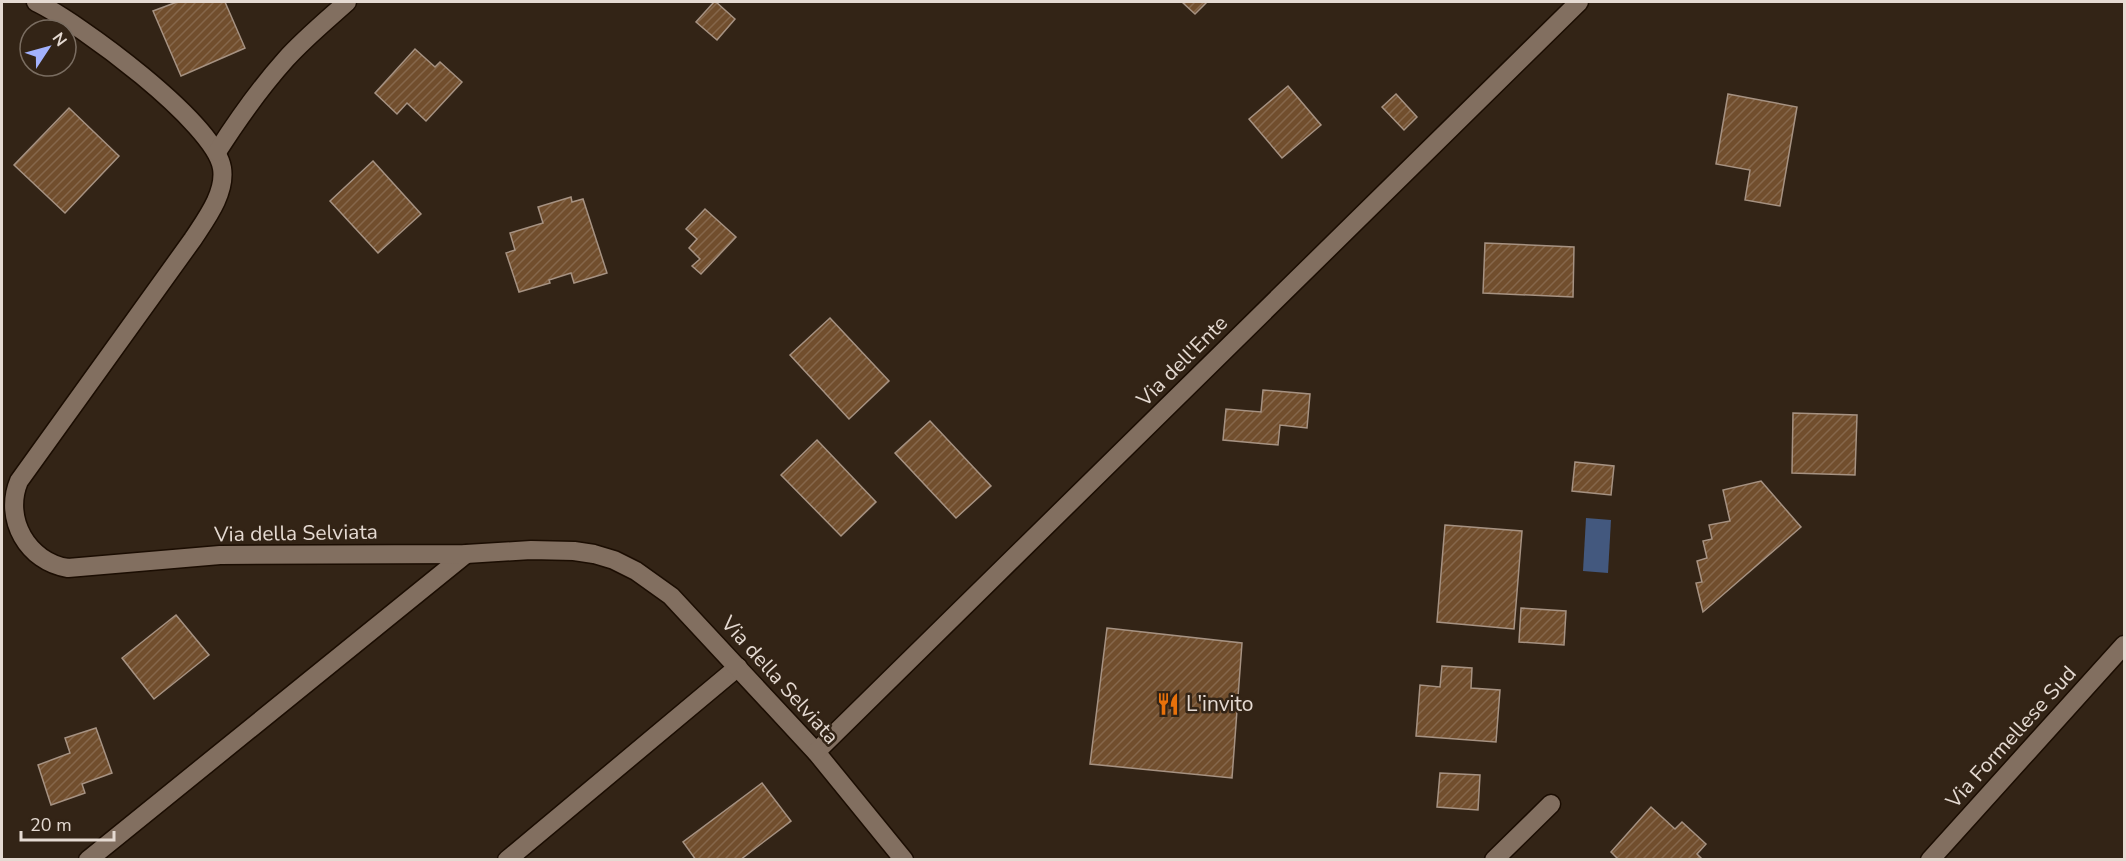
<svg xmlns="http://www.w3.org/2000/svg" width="2126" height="861" font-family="'Nunito Sans',sans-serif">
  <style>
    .water { fill: #43587e }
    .building { fill: url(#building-hatch); stroke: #a69282; stroke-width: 1.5 }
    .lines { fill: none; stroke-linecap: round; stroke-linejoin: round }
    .service-casing { stroke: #1b0d02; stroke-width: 21 }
    .minor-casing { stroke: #1b0d02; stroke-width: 21 }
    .tertiary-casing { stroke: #1b0d02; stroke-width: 21 }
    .service { stroke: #826f60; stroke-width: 18 }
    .minor { stroke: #826f60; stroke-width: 18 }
    .tertiary { stroke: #826f60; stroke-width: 18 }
    .labels { text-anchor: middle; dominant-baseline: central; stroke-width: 5; stroke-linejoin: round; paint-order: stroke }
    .street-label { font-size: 21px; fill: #e5dad2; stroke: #332416 }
    .poi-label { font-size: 21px; fill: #e5dad2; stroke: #332416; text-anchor: start }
  </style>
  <defs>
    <pattern id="building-hatch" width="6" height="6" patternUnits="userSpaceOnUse" patternTransform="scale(1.5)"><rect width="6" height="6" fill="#714e2d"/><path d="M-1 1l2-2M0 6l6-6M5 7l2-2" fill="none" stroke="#85674b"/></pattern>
  </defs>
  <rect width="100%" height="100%" fill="#332416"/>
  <polygon class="water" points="1586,518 1611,520 1608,573 1583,571"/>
  <g class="building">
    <polygon points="177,2 225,2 245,48 181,76 153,11"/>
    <polygon points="714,2 716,2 735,19 717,40 696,22"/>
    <polygon points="1182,2 1207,2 1195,14"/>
    <polygon points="415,49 435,67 440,62 462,82 426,121 407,103 397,114 375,93"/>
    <polygon points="1288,86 1321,125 1282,158 1249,119"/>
    <polygon points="1396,94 1417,117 1404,130 1382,107"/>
    <polygon points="1728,94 1797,107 1780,206 1745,200 1750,170 1716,164"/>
    <polygon points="69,108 119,156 65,213 14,165"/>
    <polygon points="373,161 421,214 378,253 330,201"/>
    <polygon points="571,197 572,202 583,199 607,273 574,283 571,273 549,280 550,283 519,292 506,253 515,250 510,233 543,223 538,207"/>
    <polygon points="705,209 736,237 701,274 692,266 700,259 689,248 697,239 686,229"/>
    <polygon points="1485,243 1574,247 1573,297 1483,293"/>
    <polygon points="830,318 889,381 849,419 790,355"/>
    <polygon points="1263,390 1310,394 1307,428 1280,425 1278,445 1223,440 1226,409 1261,412"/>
    <polygon points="1793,413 1857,415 1855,475 1792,473"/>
    <polygon points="930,421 991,486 956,518 895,453"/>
    <polygon points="817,440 876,502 841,536 781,475"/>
    <polygon points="1575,462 1614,466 1611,495 1572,491"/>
    <polygon points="1761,481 1801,527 1703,612 1696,583 1702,582 1697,561 1707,558 1703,541 1712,539 1709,525 1730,521 1723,490"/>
    <polygon points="1445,525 1522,531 1514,629 1437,622"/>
    <polygon points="1521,608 1566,611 1564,645 1519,642"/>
    <polygon points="176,615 209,655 154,699 122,658"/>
    <polygon points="1107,628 1242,643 1232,778 1090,764"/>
    <polygon points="1442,666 1472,668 1471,688 1500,690 1496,742 1416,736 1420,685 1440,687"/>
    <polygon points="96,728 112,773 82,784 85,793 51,805 38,765 70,753 65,738"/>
    <polygon points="1440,773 1480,775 1478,810 1437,807"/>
    <polygon points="762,783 791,821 740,860 696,860 683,842"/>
    <polygon points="1651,807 1675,829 1682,822 1706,844 1697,854 1703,860 1619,860 1611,852"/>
  </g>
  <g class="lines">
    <g class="service-casing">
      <g id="service">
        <polyline points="88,860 466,554"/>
        <polyline points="507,860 738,667"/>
      </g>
    </g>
    <g class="minor-casing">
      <g id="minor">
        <path d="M36,2C78,22 215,123 222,168C226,193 206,219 193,239L19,481C3,519 28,562 68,568L220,555L466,554L531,550L574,551L594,554L614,560L636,571L671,596L816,752L904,860"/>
        <path d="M217,152C238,119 260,88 286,59C305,38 327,20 347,2"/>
        <polyline points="816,752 1579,2"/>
        <polyline points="1494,860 1551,804"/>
      </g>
    </g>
    <g class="tertiary-casing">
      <polyline id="tertiary" points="1930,860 2124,645"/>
    </g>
    <use href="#service" class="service"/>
    <use href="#minor" class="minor"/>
    <use href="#tertiary" class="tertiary"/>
  </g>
  <defs>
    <g id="restaurant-bare" transform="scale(1.8)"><path d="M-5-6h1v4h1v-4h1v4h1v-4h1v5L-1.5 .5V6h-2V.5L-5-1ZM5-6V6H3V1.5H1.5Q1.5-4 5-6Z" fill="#e8710a" stroke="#332416" stroke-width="2.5" paint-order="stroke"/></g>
  </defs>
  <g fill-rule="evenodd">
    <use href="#restaurant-bare" x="1168" y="704"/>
  </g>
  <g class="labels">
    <g class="street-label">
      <text transform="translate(1182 361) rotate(-45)">Via dell'Ente</text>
      <text transform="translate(296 533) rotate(-1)">Via della Selviata</text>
      <text transform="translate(780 680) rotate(48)">Via della Selviata</text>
      <text transform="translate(2011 737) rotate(-48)">Via Formellese Sud</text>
    </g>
    <g class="poi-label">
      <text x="1186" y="704">L'invito</text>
    </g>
  </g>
  <rect width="2126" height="861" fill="none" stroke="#e5dad2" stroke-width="6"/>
  <g transform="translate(48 48) rotate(54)"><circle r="28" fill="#332416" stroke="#7a6d61" stroke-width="1.5"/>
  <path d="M0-4.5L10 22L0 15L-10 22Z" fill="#a3b2fd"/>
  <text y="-9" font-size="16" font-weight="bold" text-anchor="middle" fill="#e5dad2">N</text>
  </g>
  <path d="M21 831v9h93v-9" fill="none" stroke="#e5dad2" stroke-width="3"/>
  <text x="30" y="831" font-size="18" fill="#e5dad2" stroke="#332416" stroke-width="4.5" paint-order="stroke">20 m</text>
</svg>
